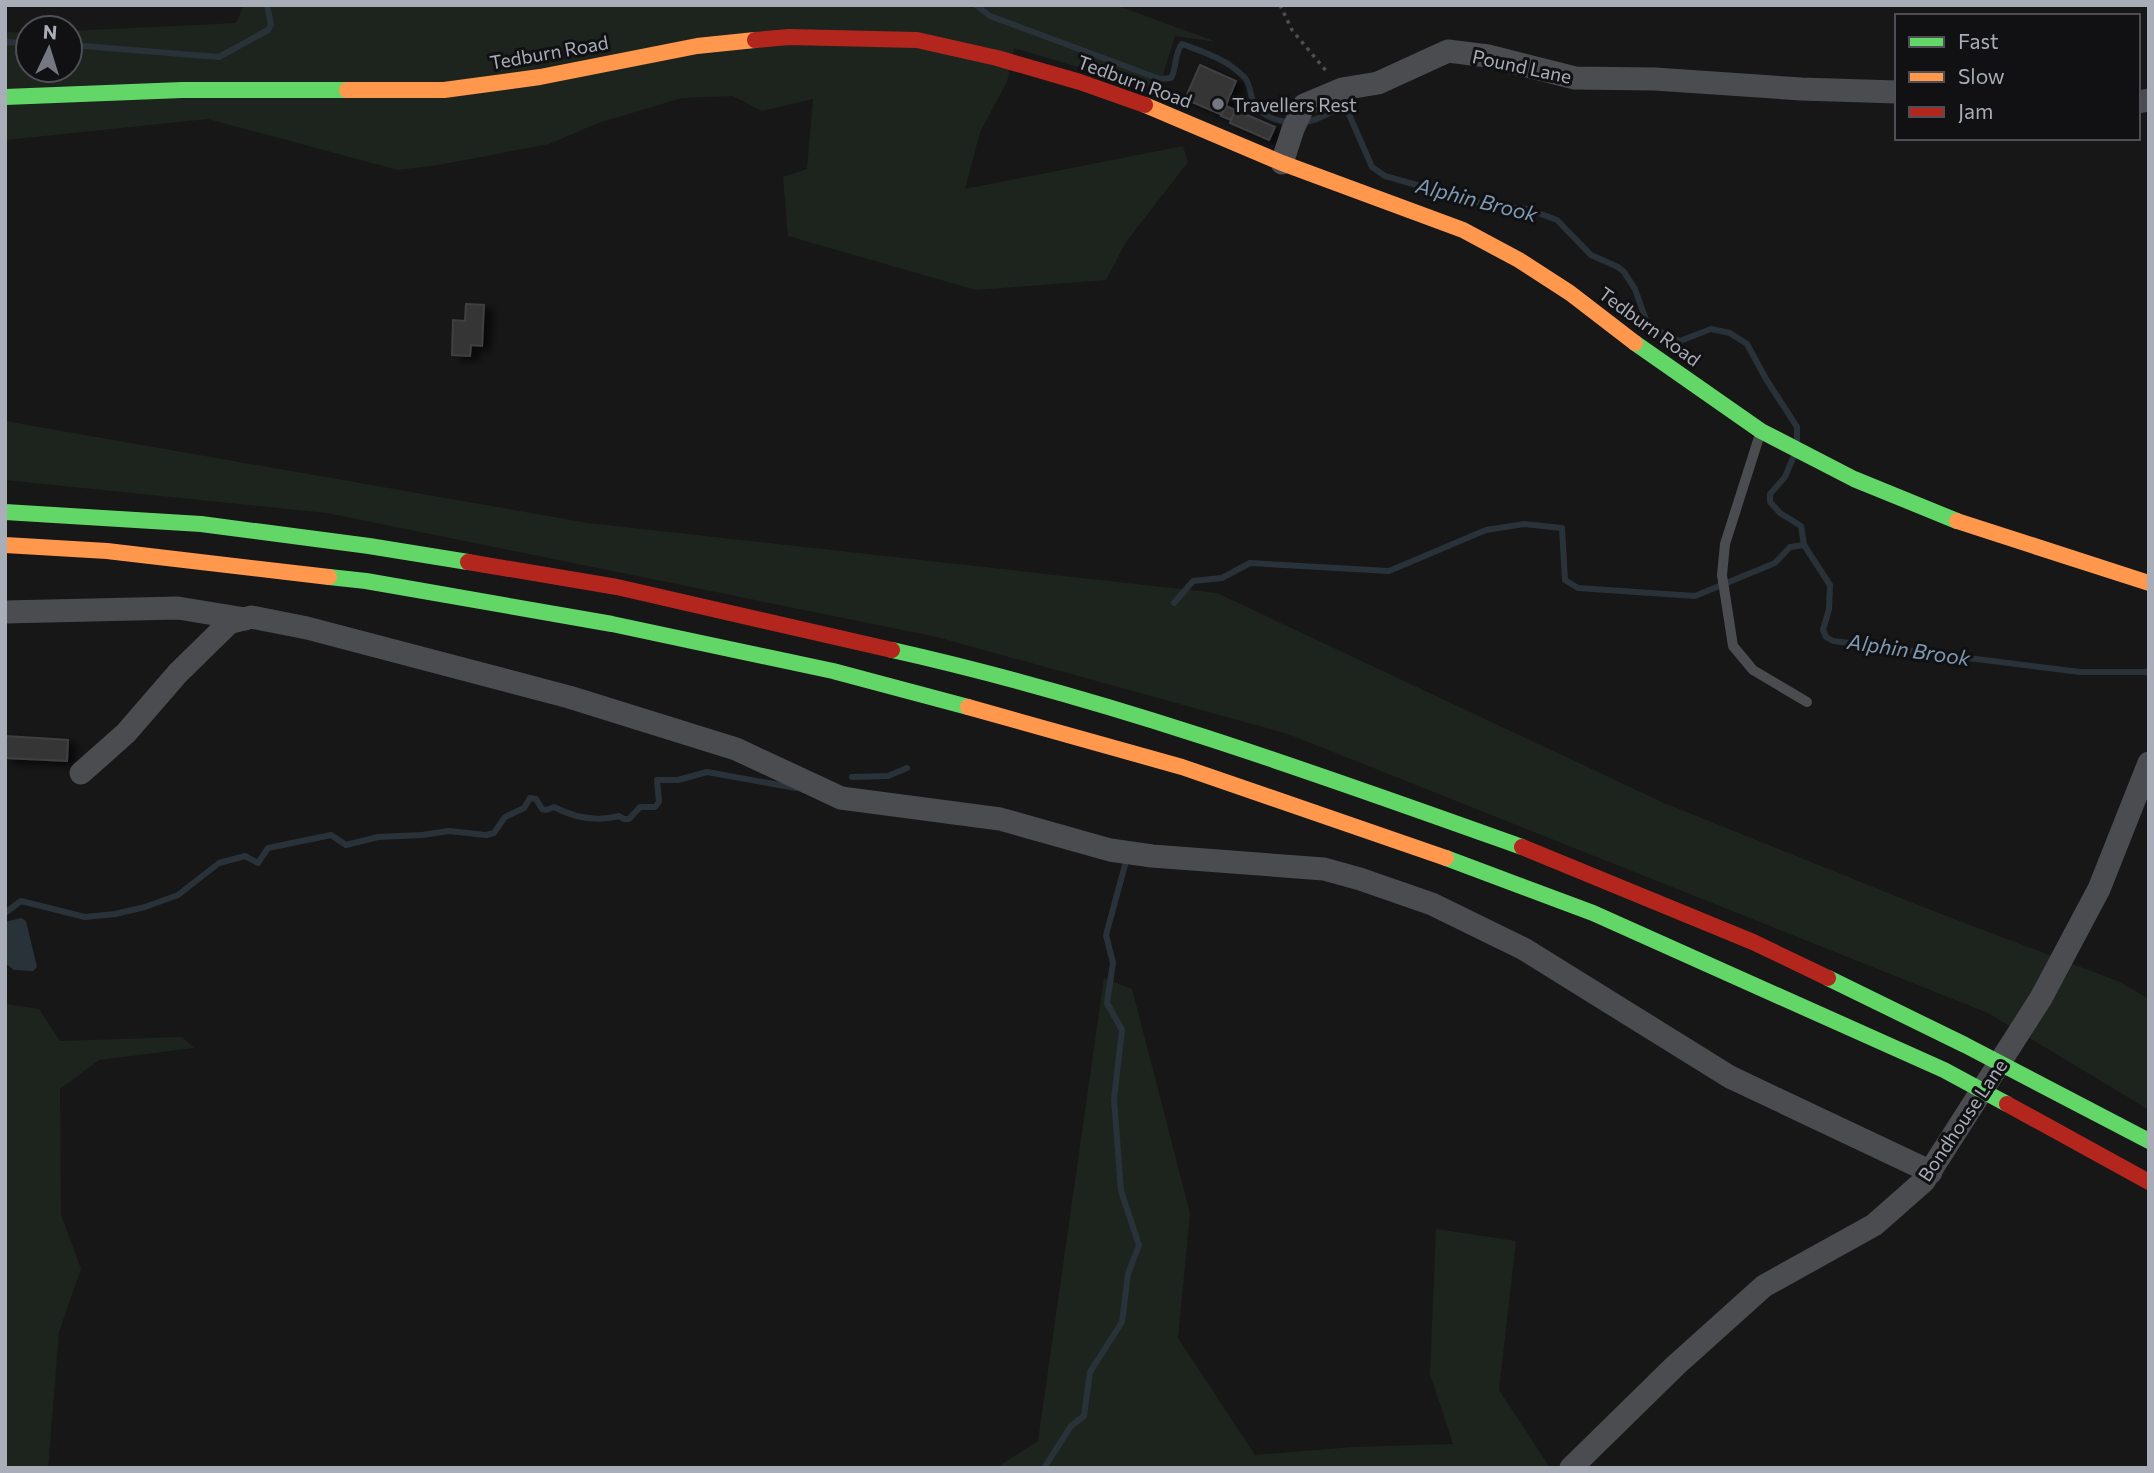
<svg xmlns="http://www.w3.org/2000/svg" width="2154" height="1473" font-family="Commissioner,sans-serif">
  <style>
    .green { fill: #1d241e }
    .water { fill: #2a3239 }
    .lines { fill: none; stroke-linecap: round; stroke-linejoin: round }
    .stream { stroke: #2a3239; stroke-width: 6 }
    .building { fill: #353536; stroke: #3f4043; stroke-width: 2; filter: url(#shadow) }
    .path { stroke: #4d4e52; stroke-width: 3.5; stroke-dasharray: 3.5 5; stroke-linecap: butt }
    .lane { stroke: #4b4c50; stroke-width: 10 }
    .street { stroke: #4b4c50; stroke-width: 23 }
    .fast { stroke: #63d668; stroke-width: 16 }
    .slow { stroke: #ff974d; stroke-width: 16 }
    .jam { stroke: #b3261e; stroke-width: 16 }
    .poi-dot { fill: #757880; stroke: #111113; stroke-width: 2.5 }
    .labels { text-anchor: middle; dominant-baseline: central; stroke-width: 6; stroke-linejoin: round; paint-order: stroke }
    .street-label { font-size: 19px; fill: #a8adb8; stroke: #111113 }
    .poi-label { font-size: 19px; fill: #a8adb8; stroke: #111113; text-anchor: start }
    .water-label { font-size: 21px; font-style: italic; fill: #7f9bb3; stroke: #111113 }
  </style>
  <defs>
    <filter id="shadow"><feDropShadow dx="8" dy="4.5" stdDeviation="3.5" flood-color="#0009"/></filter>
  </defs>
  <rect width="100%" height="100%" fill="#171717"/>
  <g class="green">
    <polygon points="244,5 1115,5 1217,42 1175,36 1158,91 1014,48 1007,82 980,132 965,189 1183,146 1188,162 1126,242 1106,280 976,290 788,236 783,177 807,169 813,99 762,111 733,96 682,98 598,123 549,144 438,165 398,170 208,119 5,140 5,32 28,33 28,70 70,70 70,31 236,23"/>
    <polygon points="5,421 588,523 1217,593 1664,803 1923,907 2120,982 2149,999 2149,1110 1988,1013 1288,734 937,637 327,513 5,480"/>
    <polygon points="1104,978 1132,989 1190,1213 1178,1338 1255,1455 1353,1447 1453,1444 1430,1374 1436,1229 1516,1241 1499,1390 1549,1466 996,1468 1038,1441"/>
    <polygon points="5,1004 39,1009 60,1041 182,1037 194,1048 99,1060 60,1089 61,1215 81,1269 59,1332 48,1468 5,1468"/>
  </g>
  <polygon class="water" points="21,918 26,921 37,967 33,971 14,970 5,963 5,922"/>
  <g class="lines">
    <g class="stream">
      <path d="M976,5L990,16L1160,79L1171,78C1177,68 1174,53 1182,44C1206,53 1227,59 1245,78C1249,83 1250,91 1252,98C1258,115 1275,121 1291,122"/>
      <polyline points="5,42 28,43"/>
      <polyline points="70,45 219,57 268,30 271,25 267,5"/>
      <path d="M1302,122C1322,122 1325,108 1348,112L1372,167L1385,176L1487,205L1528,209L1557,220L1591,255L1618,267L1624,272L1635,289L1647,323L1669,337L1680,341L1711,329L1730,333L1747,344L1766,379L1797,427V441"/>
      <polyline points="1793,458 1785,477 1770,494 1770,502 1780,513 1801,526 1804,545 1830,585 1829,609 1823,630 1826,637 1833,641 2080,672 2149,672"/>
      <polyline points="1174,603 1193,581 1222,578 1250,563 1389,571 1486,530 1524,524 1562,528 1565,580 1578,588 1695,596 1775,563 1790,547 1804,545"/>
      <polyline points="852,777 888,776 907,768"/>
      <path d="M5,913L21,901L85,917L115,914L145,907L178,895L219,863L245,856L258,863L268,848L331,835L346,845L378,837L422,835L449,831L486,835L494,833L505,817L524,808L530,798L536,799L542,809L546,810L554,807C575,818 596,822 619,816L624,819H629L640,807H655L659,802L657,780H678L707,772L796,788"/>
      <polyline points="1044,1468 1071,1426 1084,1416 1090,1372 1122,1322 1128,1274 1139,1245 1121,1191 1114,1099 1122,1030 1107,1003 1113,963 1106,935 1125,865"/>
    </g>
  </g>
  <g class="building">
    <polygon points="1200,65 1236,81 1222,115 1185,99"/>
    <polygon points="1226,106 1235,110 1231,120 1221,116"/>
    <polygon points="1235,110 1275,127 1269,140 1230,123"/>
    <polygon points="466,304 484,305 482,346 471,345 470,356 452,355 453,320 465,321"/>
    <polygon points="5,736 68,740 67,761 5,758"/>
  </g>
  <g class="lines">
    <polyline class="path" points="1280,5 1292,30 1327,72"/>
    <polyline class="lane" points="1760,434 1725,544 1722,575 1733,646 1753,670 1807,702"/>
    <g class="street">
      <polyline points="2138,102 2149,100"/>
      <polyline points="1282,163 1293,129 1304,105 1342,89 1378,83 1448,51 1488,56 1575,78 1655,79 1801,89 1897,92"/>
      <polyline points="5,612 178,608 245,619"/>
      <polyline points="81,773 126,733 178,673 229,623 251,617 307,628 569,697 736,749 841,798 1000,819 1110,850 1152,856 1324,869 1360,879 1432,904 1524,949 1730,1077 1931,1172"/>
      <polyline points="1571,1468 1675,1366 1764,1286 1874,1225 1924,1181 2041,998 2099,889 2149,763"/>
    </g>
    <g class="fast">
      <polyline points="5,97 182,90 347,90"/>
      <polyline points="1635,343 1761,431 1854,479 1957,521"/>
      <polyline points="5,512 201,524 369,546 468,562"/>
      <polyline points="329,577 366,581 612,624 833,671 968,707"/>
      <path d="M892,650C1107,698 1315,773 1522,847"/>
      <polyline points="1446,858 1593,913 1944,1070 2007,1104"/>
      <polyline points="1828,978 1965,1045 2149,1141"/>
    </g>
    <g class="slow">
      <polyline points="347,90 444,90 540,77 697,46 755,40"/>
      <polyline points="1145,105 1282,163 1463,230 1519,260 1570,293 1635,343"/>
      <polyline points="1957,521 2149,583"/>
      <polyline points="5,545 107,551 329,577"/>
      <polyline points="968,707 1182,767 1446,858"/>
    </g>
    <g class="jam">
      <polyline points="755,40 789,37 917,40 997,58 1080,82 1145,105"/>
      <polyline points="468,562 617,587 892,650"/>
      <polyline points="1522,847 1753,942 1828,978"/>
      <polyline points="2007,1104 2149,1182"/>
    </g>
  </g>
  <circle class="poi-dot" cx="1218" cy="104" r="7"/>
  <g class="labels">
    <g class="street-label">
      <text transform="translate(549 52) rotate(-10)">Tedburn Road</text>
      <text transform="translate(1522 66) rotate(12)">Pound Lane</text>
      <text transform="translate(1135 81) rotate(20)">Tedburn Road</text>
      <text transform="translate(1650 326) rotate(36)">Tedburn Road</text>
      <text transform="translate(1962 1120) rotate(-56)">Bondhouse Lane</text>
    </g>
    <g class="poi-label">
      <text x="1232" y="104">Travellers Rest</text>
    </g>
    <g class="water-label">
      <text transform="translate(1477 199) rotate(14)">Alphin Brook</text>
      <text transform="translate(1909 649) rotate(8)">Alphin Brook</text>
    </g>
  </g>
  <rect width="2154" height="1473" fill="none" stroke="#a8adb8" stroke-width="14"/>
  <rect x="1895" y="14" width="245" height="126" fill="#111113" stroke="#4d4f55" stroke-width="2"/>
  <rect x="1909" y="37" width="35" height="10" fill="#63d668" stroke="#4d4f55" stroke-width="2"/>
  <text x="1958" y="49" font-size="21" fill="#a8adb8">Fast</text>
  <rect x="1909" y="72" width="35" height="10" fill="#ff974d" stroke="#4d4f55" stroke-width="2"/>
  <text x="1958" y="84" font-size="21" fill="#a8adb8">Slow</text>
  <rect x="1909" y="107" width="35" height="10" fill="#b3261e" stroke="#4d4f55" stroke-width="2"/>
  <text x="1958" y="119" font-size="21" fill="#a8adb8">Jam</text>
  <g transform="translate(49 49) rotate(4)"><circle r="33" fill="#111113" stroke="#4d4f55" stroke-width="2"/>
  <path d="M0-5L12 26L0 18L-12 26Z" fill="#757880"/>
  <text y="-10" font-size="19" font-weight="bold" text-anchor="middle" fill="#a8adb8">N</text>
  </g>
</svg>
